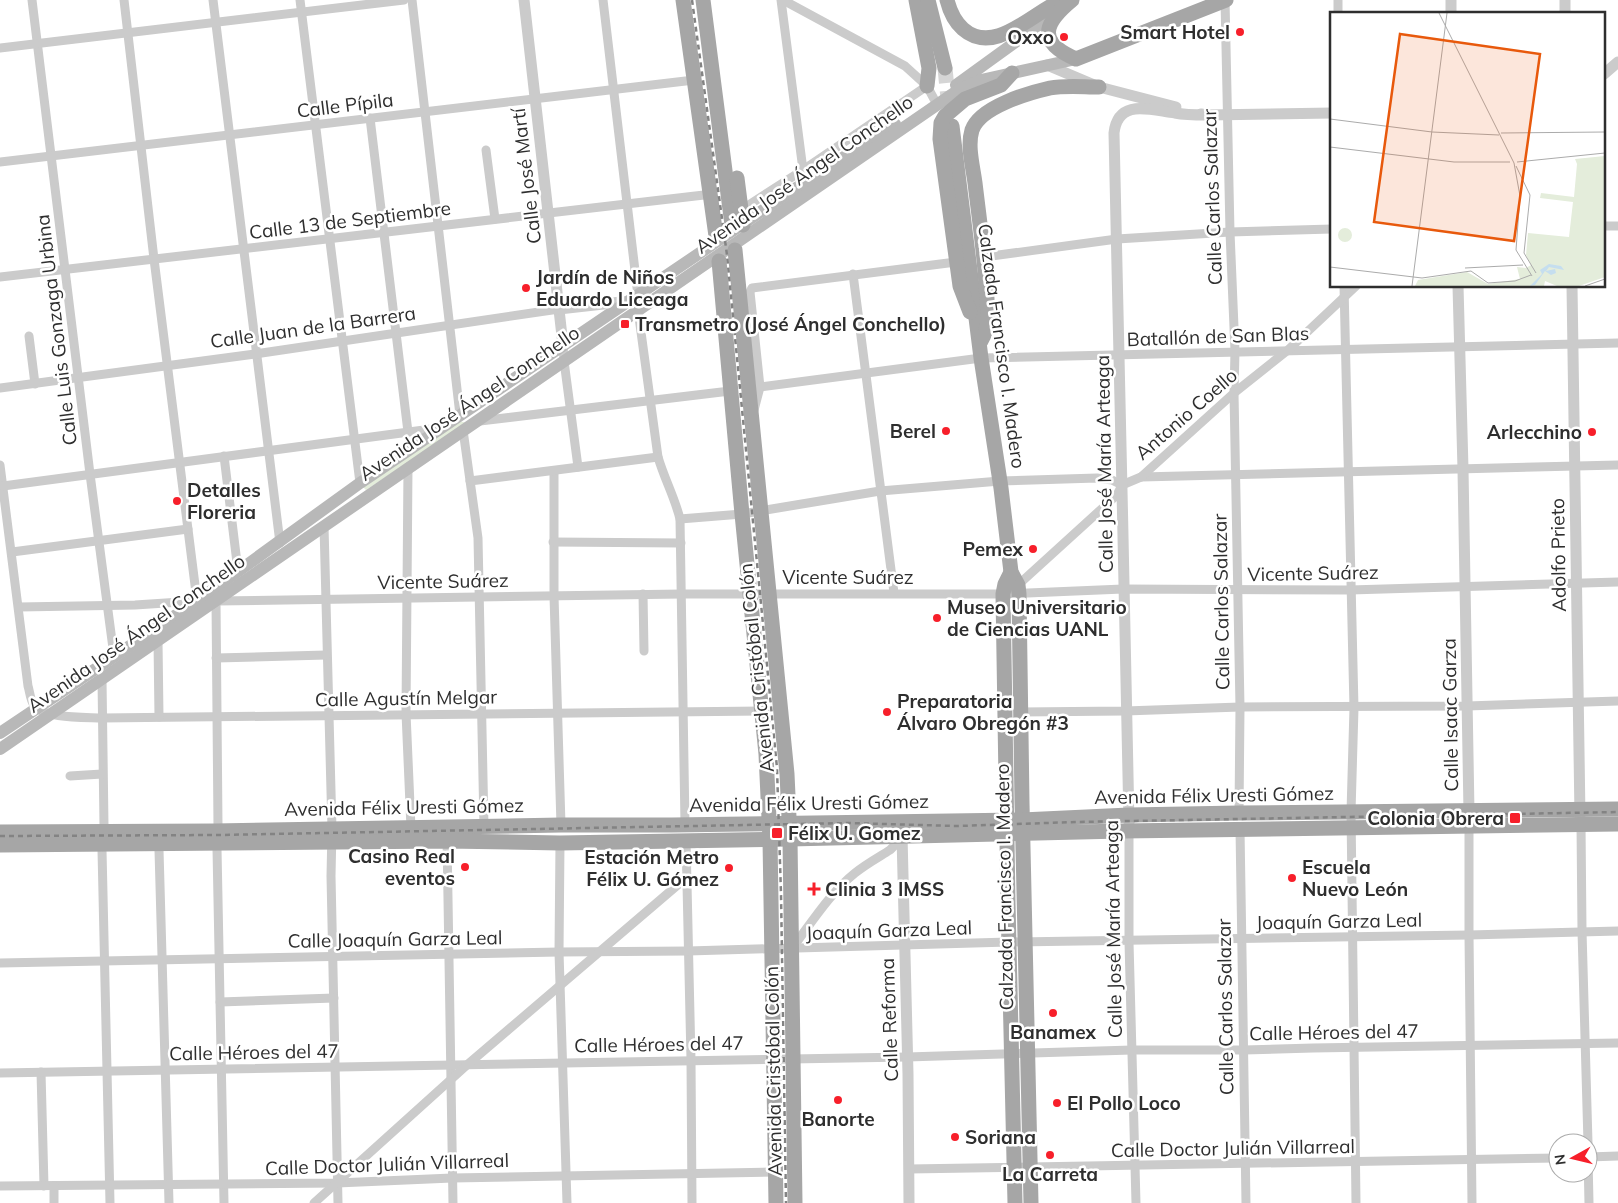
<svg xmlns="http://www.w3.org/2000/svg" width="1618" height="1203" font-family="Mulish,sans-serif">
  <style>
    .green { fill: #e4eddb }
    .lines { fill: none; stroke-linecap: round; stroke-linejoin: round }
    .primary-tunnel { stroke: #d5d5d5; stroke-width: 15; stroke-dasharray: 15 8; stroke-linecap: butt }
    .minor { stroke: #cbcbcb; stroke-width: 9 }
    .tertiary { stroke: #cbcbcb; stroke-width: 11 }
    .secondary { stroke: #b8b8b8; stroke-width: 12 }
    .primary { stroke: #a6a6a6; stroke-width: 15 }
    .rail { stroke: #838383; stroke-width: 2.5; stroke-dasharray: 5 4; stroke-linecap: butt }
    .poi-dot { fill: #f71f2a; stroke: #fff; stroke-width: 2 }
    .labels { text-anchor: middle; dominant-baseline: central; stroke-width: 5; stroke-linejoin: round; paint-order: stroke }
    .poi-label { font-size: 19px; font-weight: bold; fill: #2e2e2e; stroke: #fff; text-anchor: start }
    .street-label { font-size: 19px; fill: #2e2e2e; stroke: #fff }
    .inset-road { fill: none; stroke: #ababab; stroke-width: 1 }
    .view { fill: #e8590c; fill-opacity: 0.15; stroke: #e8590c; stroke-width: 2.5 }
    .inset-edge { fill: none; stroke: #2e2e2e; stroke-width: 2.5 }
  </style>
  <rect width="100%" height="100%" fill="#fff"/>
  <polygon class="green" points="459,421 467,423 366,490 364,488 364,486"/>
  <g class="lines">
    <polyline class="primary-tunnel" points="945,68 949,109"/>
    <g class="minor">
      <polyline points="32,0 90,474 114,656"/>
      <polyline points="124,0 154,259 197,601"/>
      <polyline points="213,0 280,543"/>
      <polyline points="300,0 360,483"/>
      <polyline points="412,0 460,415"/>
      <polyline points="603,0 638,296"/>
      <polyline points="781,0 803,170"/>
      <polyline points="783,0 905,66 927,86 934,99"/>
      <polyline points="1225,0 1230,232 1235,351 1234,393 1240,707 1239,813"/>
      <polyline points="1338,0 1338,14"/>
      <polyline points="0,48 404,0"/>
      <polyline points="370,118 408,432"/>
      <polyline points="486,150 495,219"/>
      <polyline points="0,162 694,80"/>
      <polyline points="741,210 803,170 927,86"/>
      <polyline points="1604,226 1618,226"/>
      <polyline points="984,257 1117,239 1230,232 1332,229"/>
      <polyline points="853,274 894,593"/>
      <polyline points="0,277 704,195"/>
      <polyline points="1344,286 1354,708 1351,812 1356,1203"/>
      <path d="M638,310L658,457C664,478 675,498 680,519L685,825"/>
      <polyline points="29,336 35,384"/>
      <polyline points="563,345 564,361 578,467"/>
      <polyline points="760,387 981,358 1618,343"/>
      <polyline points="0,388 255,354 559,309"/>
      <polyline points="754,410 760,387 750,292 752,288 956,262"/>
      <polyline points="480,421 730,391"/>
      <polyline points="463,430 478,538 484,826"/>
      <polyline points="224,456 238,571"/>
      <path d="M0,465L28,686C30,692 30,700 34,705C43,719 87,717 102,718L762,711"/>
      <polyline points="408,467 406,713 411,828"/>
      <polyline points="554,471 554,596 561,825"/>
      <polyline points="1141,477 1618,465"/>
      <polyline points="470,481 658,457"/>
      <polyline points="3,486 439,428"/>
      <polyline points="680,519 742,514 880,491 1000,481 1097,478 1112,480 1122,485"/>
      <polyline points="324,526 332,829 331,876 338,1203"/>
      <polyline points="553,542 681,543"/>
      <polyline points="12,552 188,529"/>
      <polyline points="1018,585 1107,504 1117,495 1122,485 1141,477 1234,393 1288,350 1356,286"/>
      <polyline points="643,594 644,651"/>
      <polyline points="216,601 682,594 1003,594 1123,589 1350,590 1618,582"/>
      <polyline points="216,601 218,826"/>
      <polyline points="19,607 135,605 196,601"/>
      <polyline points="158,641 159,717"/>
      <polyline points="216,658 326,655"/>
      <polyline points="102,679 104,826"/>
      <polyline points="1021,712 1125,711 1240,707 1467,706 1618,701"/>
      <polyline points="70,776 102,774"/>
      <polyline points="1469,822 1469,935 1472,1203"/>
      <polyline points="1581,824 1582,931 1588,1143"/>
      <polyline points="1240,829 1246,1203"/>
      <polyline points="1129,830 1129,942 1136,1203"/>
      <polyline points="447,838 453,1203"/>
      <polyline points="686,840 691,1060 692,1203"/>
      <polyline points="560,843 559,952 567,1203"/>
      <polyline points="217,849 224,1203"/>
      <polyline points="102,850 110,1203"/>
      <polyline points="159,850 169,1203"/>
      <path d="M793,947C812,922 830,893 855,873C866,864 879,857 890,850L895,845L900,836"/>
      <polyline points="0,963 559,952 688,951 1009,942 1469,935 1618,931"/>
      <polyline points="220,1002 334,998"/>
      <polyline points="41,1072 44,1186"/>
      <polyline points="0,1073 907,1057 1132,1050 1244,1050 1313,1048 1618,1043"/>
      <polyline points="1588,1157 1589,1203"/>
      <polyline points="1588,1157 1618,1156"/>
      <polyline points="909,1169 1558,1158"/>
      <polyline points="0,1186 337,1183 452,1178 776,1172"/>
      <polyline points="54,1186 54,1203"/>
      <polyline points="314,1203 467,1065 687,877"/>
    </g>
    <g class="tertiary">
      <polyline points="524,0 563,345"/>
      <polyline points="1451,0 1451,14"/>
      <polyline points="1565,0 1565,14"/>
      <polyline points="1047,65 1099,87 1176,107"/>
      <polyline points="1604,74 1618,62"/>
      <polyline points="1201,114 1207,115 1332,113"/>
      <polyline points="1458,286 1463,469 1469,812"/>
      <polyline points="1572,286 1580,817"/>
      <polyline points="559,309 630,301"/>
      <path d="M1129,823C1123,593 1121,363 1114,133C1118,98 1150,110 1175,113C1185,115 1196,115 1207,115"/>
      <polyline points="902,836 908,1074 909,1203"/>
    </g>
    <g class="secondary">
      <polyline points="956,85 1057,12"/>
      <polyline points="0,733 197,601 360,483 787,194 895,124"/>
      <polyline points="0,749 960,89 981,80 1076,59"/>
    </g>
    <g class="primary">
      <polyline points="683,0 716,236"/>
      <polyline points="703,0 732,225"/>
      <polyline points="916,0 929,68 927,86"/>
      <polyline points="928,0 945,68"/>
      <path d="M947,0C950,12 954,21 963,29C995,57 1034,11 1063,0"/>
      <path d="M1072,0C1043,24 1037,42 1076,59L1226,0"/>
      <polyline points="952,126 981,358 1001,488 1011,572 1018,585 1019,594 1022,803 1031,1203"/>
      <polyline points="737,178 743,225"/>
      <polyline points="735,250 787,774 790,839 795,1203"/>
      <polyline points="719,261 742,514 766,754 770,840 776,1203"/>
      <polyline points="970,312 960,286 940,139 941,123 945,116 965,99 1001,85 1012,73"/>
      <path d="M981,341C991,325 987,303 986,285C984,251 979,217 975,183C973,167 967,146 972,130C980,107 1028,93 1050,88C1066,85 1083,87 1099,87"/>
      <polyline points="1011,572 1005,584 1003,594 1008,903 1015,1203"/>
      <polyline points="0,832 215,831 561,825 672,825 1022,820 1129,815 1239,813 1618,809"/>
      <polyline points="0,845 447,841 560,843 790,839 1122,831 1618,824"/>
    </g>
    <g class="rail">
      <polyline points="692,0 727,255 777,768 781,894 786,1203"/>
      <polyline points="0,836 219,835 850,823 958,826 1076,822 1618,812"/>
    </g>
  </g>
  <g class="poi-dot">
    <circle cx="1240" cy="32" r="5"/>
    <circle cx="1064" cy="37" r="5"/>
    <circle cx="526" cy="288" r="5"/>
    <rect x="620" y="319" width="10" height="10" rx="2.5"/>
    <circle cx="946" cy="431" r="5"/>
    <circle cx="1592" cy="432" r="5"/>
    <circle cx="177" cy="501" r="5"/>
    <circle cx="1033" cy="549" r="5"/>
    <circle cx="937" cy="618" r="5"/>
    <circle cx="887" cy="712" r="5"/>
    <rect x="1509" y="812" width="12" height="12" rx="2.5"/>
    <rect x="771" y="827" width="12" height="12" rx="2.5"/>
    <circle cx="465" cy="867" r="5"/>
    <circle cx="729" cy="868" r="5"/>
    <circle cx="1292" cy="878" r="5"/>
    <path d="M811.5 881.5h5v5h5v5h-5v5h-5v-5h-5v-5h5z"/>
    <circle cx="1053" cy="1013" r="5"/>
    <circle cx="838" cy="1100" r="5"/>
    <circle cx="1057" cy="1103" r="5"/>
    <circle cx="955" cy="1137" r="5"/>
    <circle cx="1050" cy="1155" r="5"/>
  </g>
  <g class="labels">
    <g class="poi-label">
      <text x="1230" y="32" text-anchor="end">Smart Hotel</text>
      <text x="1054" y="37" text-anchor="end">Oxxo</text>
      <text x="536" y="277">Jardín de Niños<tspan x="536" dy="22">Eduardo Liceaga</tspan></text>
      <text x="635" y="324">Transmetro (José Ángel Conchello)</text>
      <text x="936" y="431" text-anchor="end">Berel</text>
      <text x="1582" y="432" text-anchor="end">Arlecchino</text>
      <text x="187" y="490">Detalles<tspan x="187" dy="22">Floreria</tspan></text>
      <text x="1023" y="549" text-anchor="end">Pemex</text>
      <text x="947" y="607">Museo Universitario<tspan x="947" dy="22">de Ciencias UANL</tspan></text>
      <text x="897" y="701">Preparatoria<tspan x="897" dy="22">Álvaro Obregón #3</tspan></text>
      <text x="1504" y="818" text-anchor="end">Colonia Obrera</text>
      <text x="788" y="833">Félix U. Gomez</text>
      <text x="455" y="856" text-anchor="end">Casino Real<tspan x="455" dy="22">eventos</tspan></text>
      <text x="719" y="857" text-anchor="end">Estación Metro<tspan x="719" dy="22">Félix U. Gómez</tspan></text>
      <text x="1302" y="867">Escuela<tspan x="1302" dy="22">Nuevo León</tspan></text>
      <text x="825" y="889">Clinia 3 IMSS</text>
      <text x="1053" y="1032" text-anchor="middle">Banamex</text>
      <text x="1067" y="1103">El Pollo Loco</text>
      <text x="838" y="1119" text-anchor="middle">Banorte</text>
      <text x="965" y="1137">Soriana</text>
      <text x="1050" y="1174" text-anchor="middle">La Carreta</text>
    </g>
    <g class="street-label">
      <text transform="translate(345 105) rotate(-7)">Calle Pípila</text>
      <text transform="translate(804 174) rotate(-35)">Avenida José Ángel Conchello</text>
      <text transform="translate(526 176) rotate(-97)">Calle José Martí</text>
      <text transform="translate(1212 197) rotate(-92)">Calle Carlos Salazar</text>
      <text transform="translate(350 220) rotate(-7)">Calle 13 de Septiembre</text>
      <text transform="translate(313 327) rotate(-8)">Calle Juan de la Barrera</text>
      <text transform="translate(56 330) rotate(-97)">Calle Luis Gonzaga Urbina</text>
      <text transform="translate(1218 336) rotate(-2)">Batallón de San Blas</text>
      <text transform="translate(1002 346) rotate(82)">Calzada Francisco I. Madero</text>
      <text transform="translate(469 403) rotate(-34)">Avenida José Ángel Conchello</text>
      <text transform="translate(1186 414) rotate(-41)">Antonio Coello</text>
      <text transform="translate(1104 464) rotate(-91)">Calle José María Arteaga</text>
      <text transform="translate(1558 555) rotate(-91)">Adolfo Prieto</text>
      <text transform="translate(1313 573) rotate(-1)">Vicente Suárez</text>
      <text x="848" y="577">Vicente Suárez</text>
      <text transform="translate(443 581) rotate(-1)">Vicente Suárez</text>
      <text transform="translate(1221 602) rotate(-91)">Calle Carlos Salazar</text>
      <text transform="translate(136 633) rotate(-35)">Avenida José Ángel Conchello</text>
      <text transform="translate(756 668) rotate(-96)">Avenida Cristóbal Colón</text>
      <text transform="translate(406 698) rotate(-1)">Calle Agustín Melgar</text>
      <text transform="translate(1450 715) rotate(-91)">Calle Isaac Garza</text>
      <text transform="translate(1214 795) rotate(-1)">Avenida Félix Uresti Gómez</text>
      <text transform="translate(809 803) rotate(-1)">Avenida Félix Uresti Gómez</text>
      <text transform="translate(404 807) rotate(-1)">Avenida Félix Uresti Gómez</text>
      <text transform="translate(1004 887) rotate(-91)">Calzada Francisco I. Madero</text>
      <text transform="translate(1339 921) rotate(-1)">Joaquín Garza Leal</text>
      <text transform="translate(1113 929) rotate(-91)">Calle José María Arteaga</text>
      <text transform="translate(889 930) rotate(-2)">Joaquín Garza Leal</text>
      <text transform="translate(395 939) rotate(-1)">Calle Joaquín Garza Leal</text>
      <text transform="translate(1225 1007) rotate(-91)">Calle Carlos Salazar</text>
      <text transform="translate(889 1020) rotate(-92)">Calle Reforma</text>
      <text transform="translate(1334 1032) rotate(-1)">Calle Héroes del 47</text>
      <text transform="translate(659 1044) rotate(-1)">Calle Héroes del 47</text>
      <text transform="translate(254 1052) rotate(-1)">Calle Héroes del 47</text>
      <text transform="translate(773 1071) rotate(-91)">Avenida Cristóbal Colón</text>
      <text transform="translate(1233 1148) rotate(-1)">Calle Doctor Julián Villarreal</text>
      <text transform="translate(387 1164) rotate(-2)">Calle Doctor Julián Villarreal</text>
    </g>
  </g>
  <g transform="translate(1330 12)">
    <rect width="275" height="275" fill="#fff"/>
    <path d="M275,144V265L249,274H227L215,269L214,274H85L88,268L137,260L158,272L190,267L187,255L196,256L201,253L196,243L198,221L239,225L243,190L210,186L211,181L244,185L247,152L245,147ZM8 223a7 7 0 1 1 14 0a7 7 0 1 1-14 0Z" fill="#e4eddb"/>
    <path d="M219,252L231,254L234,258L219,255L216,259L225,257L226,261L221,263L215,259L205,273L200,274L212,262L210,258Z" fill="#c5deef"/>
    <path class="inset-road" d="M109,1L184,151L190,184L186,238L202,264M0,107L102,120L169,123M171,121L275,120M0,135L124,150H180M187,150L275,141M186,154L200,183L194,241L206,261M0,255L92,266L141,259L158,271L185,269L201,263M135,256L193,253M82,274L117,1M255,274L275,267"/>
    <path class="view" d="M70,22L210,42L184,229L44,210Z"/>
    <rect width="275" height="275" class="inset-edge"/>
  </g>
  <g transform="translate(1573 1158) rotate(262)"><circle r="24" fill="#ffffff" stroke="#ababab"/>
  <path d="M0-4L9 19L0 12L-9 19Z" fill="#f71f2a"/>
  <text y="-8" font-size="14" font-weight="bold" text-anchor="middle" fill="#2e2e2e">N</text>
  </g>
</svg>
